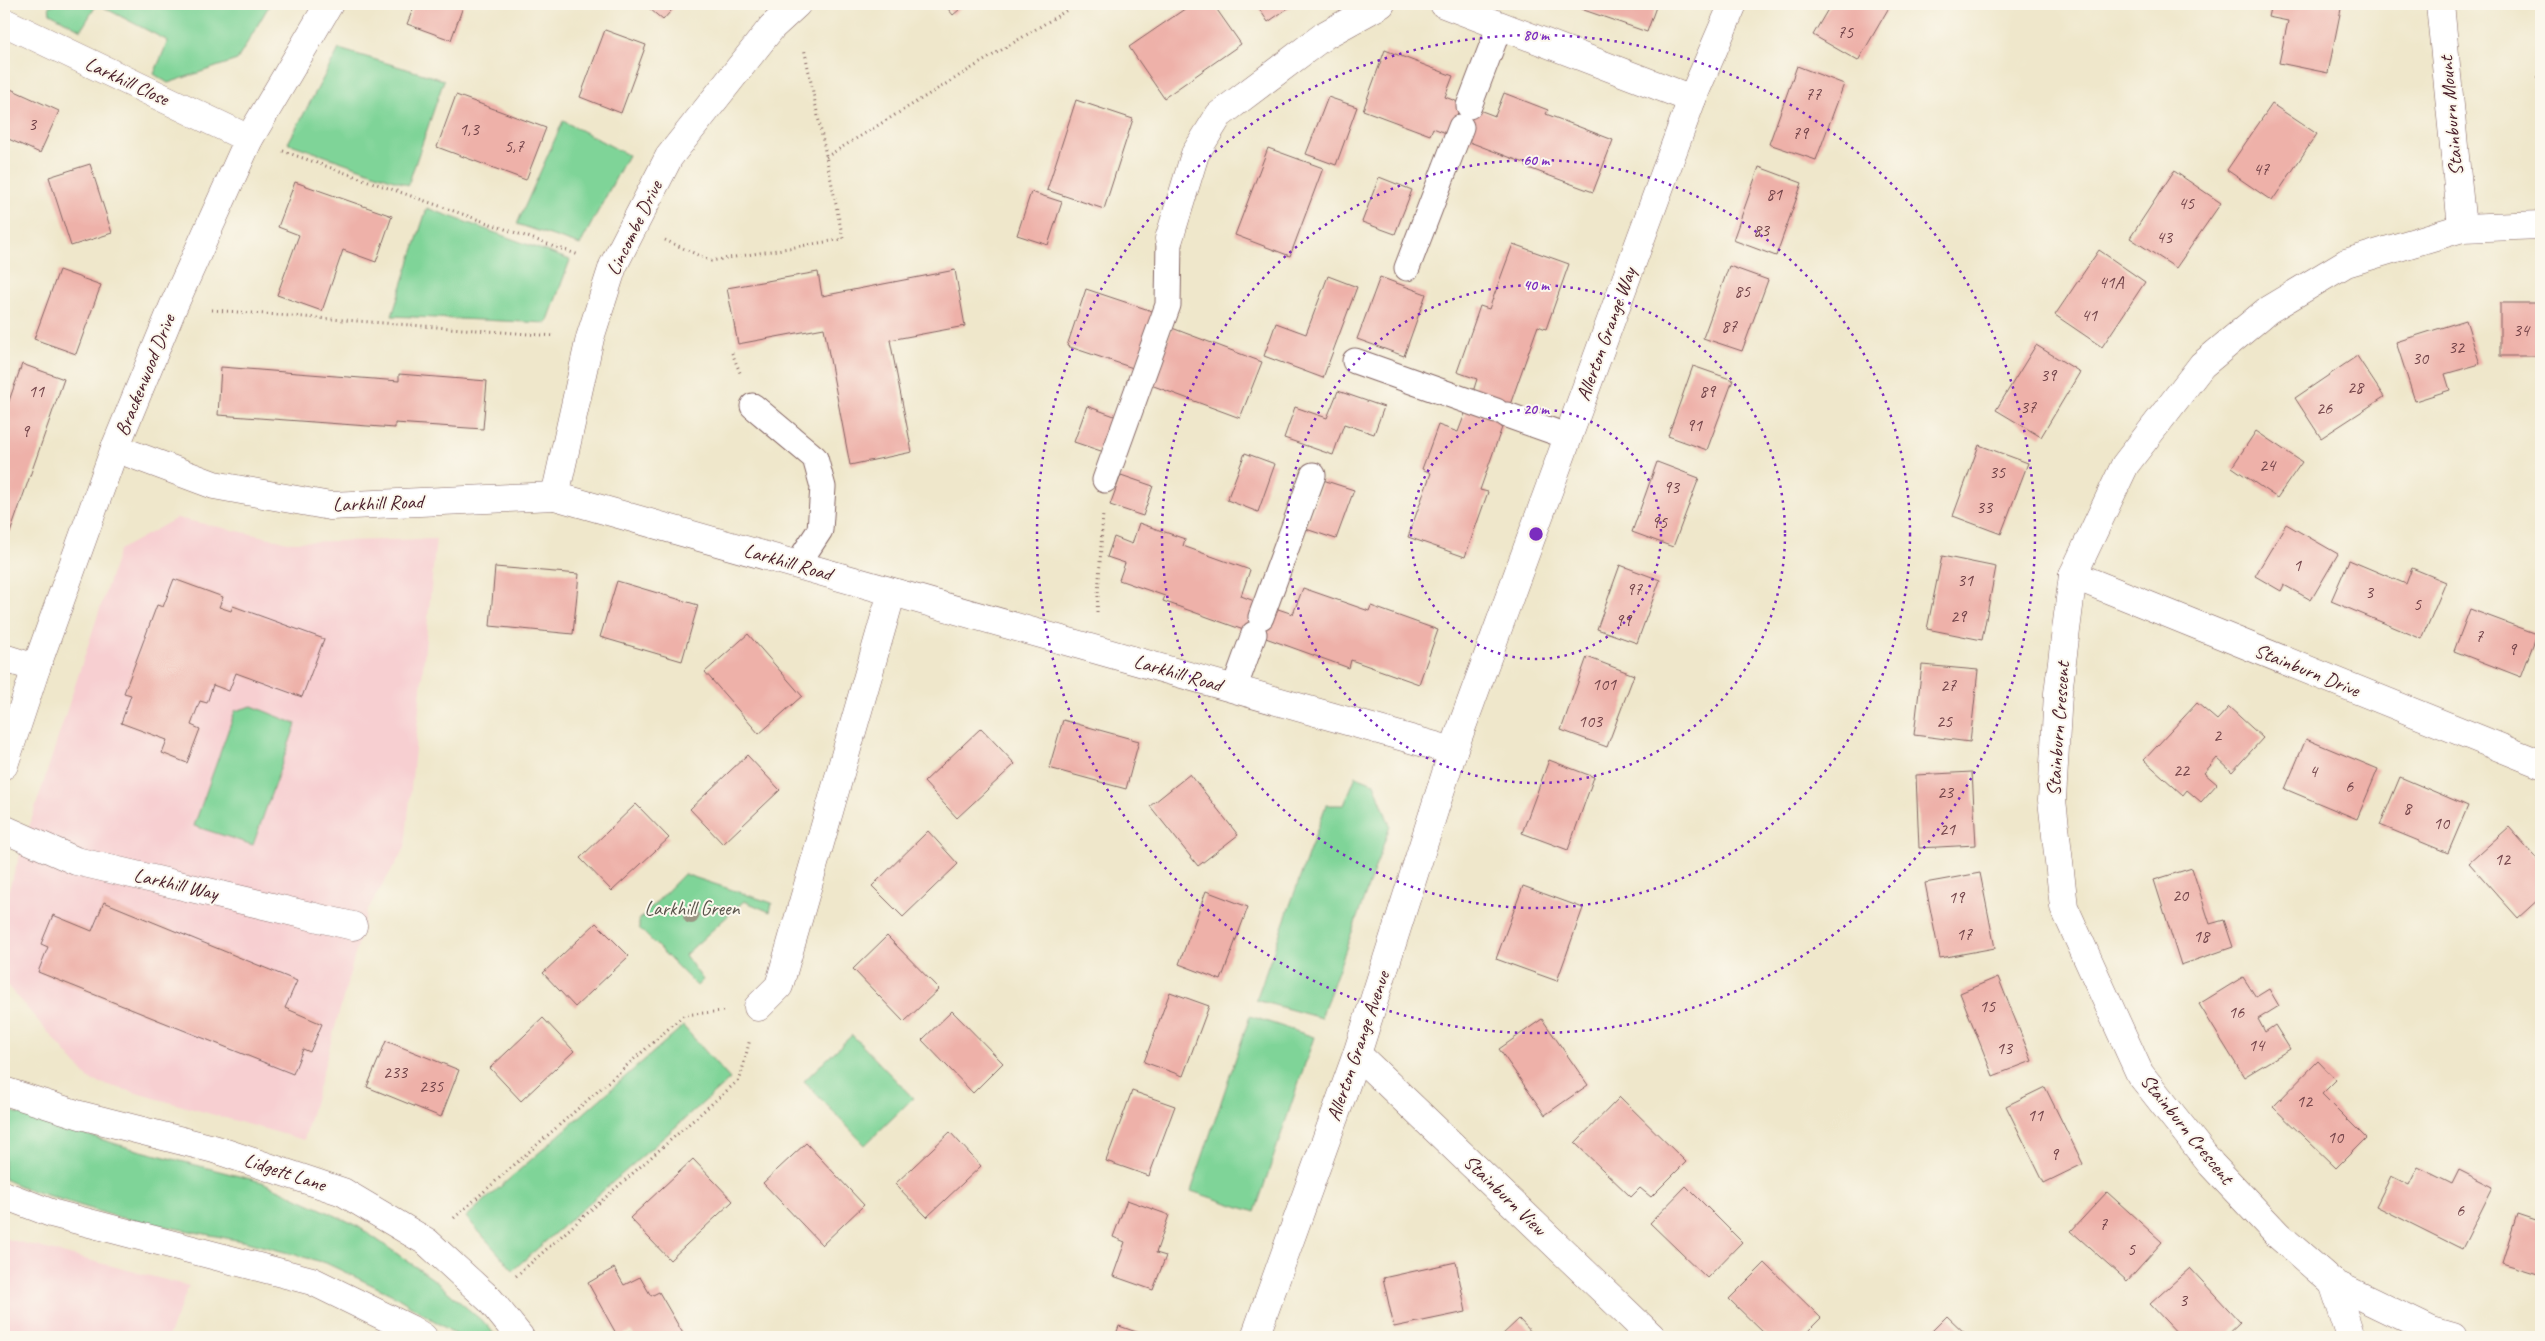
<svg xmlns="http://www.w3.org/2000/svg" width="2545" height="1341" font-family="Caveat,sans-serif">
  <style>
    .built { fill: #f7cfd1 }
    .green { fill: #7fd498; stroke: #647a62 }
    .building { fill: #eeb1a9 }
    .lines { fill: none; stroke-linecap: round; stroke-linejoin: round }
    .lane-casing { stroke: #846563; stroke-width: 27 }
    .street-casing { stroke: #846563; stroke-width: 29 }
    .secondary-casing { stroke: #846563; stroke-width: 29 }
    .path { stroke: #846563; stroke-width: 3; stroke-dasharray: 1 4; stroke-linecap: butt }
    .lane { stroke: #fff; stroke-width: 25 }
    .street { stroke: #fff; stroke-width: 28 }
    .secondary { stroke: #fff; stroke-width: 28 }
    .tree { fill: #9d9785 }
    .ring { fill: none; stroke: #7b2cbf; stroke-width: 2.5; stroke-dasharray: 2.5 5 }
    .labels { text-anchor: middle; dominant-baseline: central; stroke-width: 4; stroke-linejoin: round; paint-order: stroke }
    .number-label { font-size: 18px; fill: #73444a }
    .street-label { font-size: 20px; fill: #4a1f2b; stroke: #fbf7ec }
    .park-label { font-size: 20px; fill: #5a554c; stroke: #fbf7ec }
    .centre { fill: #7b2cbf; stroke: #fbf7ec; stroke-width: 2.5 }
    .ring-label { font-size: 15px; text-anchor: middle; font-weight: bold; fill: #7b2cbf; stroke: #fbf7ec; stroke-width: 4; stroke-linejoin: round; paint-order: stroke }
  </style>
  <rect width="100%" height="100%" fill="#fbf7ec"/>
  <filter id="ink" filterUnits="userSpaceOnUse"><feTurbulence type="fractalNoise" baseFrequency=".02" numOctaves="2"/><feDisplacementMap in="SourceGraphic" scale="10" xChannelSelector="R" yChannelSelector="G"/><feConvolveMatrix kernelMatrix="1 2 1 2 8 2 1 2 1" color-interpolation-filters="sRGB"/></filter>
  <filter id="wash" filterUnits="userSpaceOnUse"><feTurbulence type="fractalNoise" baseFrequency=".0096" numOctaves="4" result="noise"/><feDisplacementMap in="SourceGraphic" scale="20" xChannelSelector="R" yChannelSelector="G"/><feGaussianBlur stdDeviation="1.12" result="paint"/><feColorMatrix in="noise" values="0 0 0 0 0 0 0 0 0 0 0 0 0 0 0 0 0 1.4 0 .05"/><feComposite in="paint" operator="in"/></filter>
  <g filter="url(#wash)">
    <rect width="100%" height="100%" fill="#efe7cb"/>
    <g class="built">
      <polygon points="177,518 288,542 436,539 405,848 367,911 304,1140 90,1080 4,982 4,904 119,550"/>
      <polygon points="4,1238 189,1286 168,1337 4,1337"/>
    </g>
    <g class="green">
      <polygon points="56,4 270,4 237,60 168,83 154,74 168,41 97,4 81,30 50,13 49,6"/>
      <polygon points="339,49 444,80 408,185 288,143"/>
      <polygon points="563,121 628,155 580,245 517,224"/>
      <polygon points="427,208 570,260 547,323 392,316"/>
      <polygon points="252,706 296,724 253,845 194,826 235,711"/>
      <polygon points="1356,776 1374,783 1390,826 1321,1018 1256,1000 1326,805 1344,805"/>
      <polygon points="684,874 772,903 770,912 744,901 685,955 703,980 697,986 639,928 639,920"/>
      <polygon points="1250,1016 1314,1037 1255,1212 1191,1191"/>
      <polygon points="683,1026 730,1079 513,1270 466,1217"/>
      <polygon points="852,1035 913,1098 865,1145 804,1081"/>
      <polygon points="4,1109 126,1147 262,1182 356,1225 433,1279 488,1326 496,1337 460,1337 395,1296 326,1263 247,1242 117,1217 27,1189 4,1179"/>
    </g>
    <g id="blocks">
      <g class="building">
        <polygon points="415,4 464,4 451,40 407,24"/>
        <polygon points="644,4 677,4 663,20"/>
        <polygon points="944,4 966,4 953,15"/>
        <polygon points="1192,4 1213,4 1241,44 1164,98 1129,47"/>
        <polygon points="1256,4 1294,4 1268,22"/>
        <polygon points="1583,4 1657,4 1647,32 1581,9"/>
        <polygon points="1831,4 1891,4 1858,61 1813,35"/>
        <polygon points="2271,4 2342,4 2328,73 2279,63 2288,21 2268,17"/>
        <polygon points="605,30 646,45 621,113 580,97"/>
        <polygon points="1385,50 1453,76 1445,97 1495,116 1504,93 1548,110 1546,114 1613,140 1593,192 1526,167 1527,164 1433,128 1430,135 1363,110"/>
        <polygon points="1797,66 1844,84 1816,160 1769,144"/>
        <polygon points="2541,73 2541,83 2536,78"/>
        <polygon points="4,86 59,111 40,153 4,137"/>
        <polygon points="456,95 546,128 526,180 437,147"/>
        <polygon points="1328,97 1357,107 1336,165 1306,154"/>
        <polygon points="1076,100 1133,119 1104,209 1047,190"/>
        <polygon points="2272,104 2317,134 2272,201 2227,170"/>
        <polygon points="1268,148 1323,168 1290,256 1235,235"/>
        <polygon points="90,164 112,233 71,246 49,177"/>
        <polygon points="1759,167 1802,183 1776,256 1733,240"/>
        <polygon points="2174,171 2221,203 2176,268 2130,238"/>
        <polygon points="1379,177 1412,190 1395,234 1362,222"/>
        <polygon points="295,182 392,216 376,262 343,250 322,311 277,295 299,235 278,227"/>
        <polygon points="1031,192 1062,202 1048,245 1017,235"/>
        <polygon points="1513,244 1569,264 1546,329 1538,326 1530,348 1480,490 1488,492 1465,557 1408,537 1431,473 1422,469 1438,425 1458,432 1472,395 1477,379 1457,372 1480,306 1489,309"/>
        <polygon points="2099,250 2145,282 2102,347 2055,315"/>
        <polygon points="1729,266 1768,280 1742,351 1703,338"/>
        <polygon points="59,270 101,285 76,354 34,339"/>
        <polygon points="955,270 965,326 890,340 912,452 850,465 824,328 738,344 727,288 818,272 822,296"/>
        <polygon points="1328,276 1357,287 1323,378 1264,356 1276,323 1306,334"/>
        <polygon points="1380,277 1426,294 1404,356 1357,339"/>
        <polygon points="1086,289 1155,312 1136,369 1067,346"/>
        <rect x="2500" y="303" width="41" height="53"/>
        <polygon points="2466,320 2480,364 2445,374 2450,390 2415,401 2396,342"/>
        <polygon points="1172,328 1262,362 1240,418 1151,385"/>
        <polygon points="2036,345 2080,372 2041,437 1996,410"/>
        <polygon points="2357,356 2384,397 2321,438 2295,398"/>
        <polygon points="22,364 64,379 10,533 4,531 4,415"/>
        <polygon points="1693,366 1733,380 1707,450 1668,436"/>
        <polygon points="221,367 399,381 399,374 487,381 483,429 395,423 395,428 218,415"/>
        <polygon points="1338,391 1384,407 1374,434 1344,424 1333,455 1284,438 1295,407 1327,418"/>
        <polygon points="1087,406 1117,417 1104,452 1074,442"/>
        <polygon points="2256,431 2302,462 2277,498 2232,467"/>
        <polygon points="1979,445 2028,463 2001,534 1953,516"/>
        <polygon points="1245,453 1275,464 1258,512 1227,500"/>
        <polygon points="1657,462 1699,478 1673,547 1632,532"/>
        <polygon points="1121,475 1153,486 1143,516 1110,505"/>
        <polygon points="1323,480 1354,490 1336,539 1306,529"/>
        <polygon points="1139,523 1185,539 1183,546 1250,570 1241,596 1257,602 1293,614 1303,588 1369,611 1371,606 1438,630 1419,684 1351,660 1349,668 1163,601 1165,596 1119,580 1125,563 1107,557 1114,537 1132,544"/>
        <polygon points="2286,524 2338,554 2311,600 2284,585 2281,591 2255,576"/>
        <polygon points="1942,556 1996,567 1982,640 1927,629"/>
        <polygon points="2349,560 2406,584 2412,568 2446,582 2422,639 2331,601"/>
        <polygon points="1620,565 1660,580 1637,643 1597,629"/>
        <polygon points="495,567 579,574 573,634 490,626"/>
        <polygon points="174,579 223,597 219,607 231,611 233,606 324,639 302,697 236,673 229,691 213,685 207,703 200,701 191,725 200,729 187,763 162,753 167,740 121,723 131,695 124,693 157,605 163,607"/>
        <polygon points="617,581 698,605 682,661 600,637"/>
        <polygon points="2470,609 2537,634 2521,677 2454,651"/>
        <polygon points="748,634 802,696 759,734 705,672"/>
        <polygon points="1587,657 1634,675 1607,747 1561,730"/>
        <polygon points="1922,665 1978,670 1970,742 1914,735"/>
        <polygon points="2197,703 2217,720 2229,707 2263,738 2232,772 2217,758 2204,773 2217,784 2201,802 2187,790 2183,795 2144,760"/>
        <polygon points="1063,720 1139,741 1126,789 1049,768"/>
        <polygon points="981,728 1015,764 957,818 924,782"/>
        <polygon points="2306,739 2378,769 2357,819 2285,789"/>
        <polygon points="747,755 780,790 723,844 690,809"/>
        <polygon points="1549,760 1594,777 1568,850 1522,833"/>
        <polygon points="1972,772 1976,845 1919,848 1916,775"/>
        <polygon points="1190,774 1238,835 1198,866 1150,806"/>
        <polygon points="2400,777 2468,806 2448,853 2380,825"/>
        <polygon points="636,804 669,838 612,891 580,858"/>
        <polygon points="2509,827 2541,863 2541,897 2518,918 2469,863"/>
        <polygon points="928,831 958,864 903,917 872,886"/>
        <polygon points="2192,868 2210,924 2224,920 2233,947 2181,965 2154,880"/>
        <polygon points="1980,873 1995,948 1940,958 1925,883"/>
        <polygon points="1523,886 1583,908 1557,981 1496,959"/>
        <polygon points="1206,891 1248,907 1221,980 1179,964"/>
        <polygon points="104,902 297,981 285,1008 322,1024 310,1052 303,1049 293,1074 38,972 48,947 41,944 53,915 92,931"/>
        <polygon points="596,923 629,956 575,1007 543,973"/>
        <polygon points="2541,935 2541,948 2535,941"/>
        <polygon points="887,936 939,989 904,1022 853,969"/>
        <polygon points="1998,977 2032,1061 1993,1076 1960,993"/>
        <polygon points="2243,977 2256,997 2269,989 2279,1006 2258,1019 2265,1032 2275,1025 2290,1049 2244,1077 2199,1004"/>
        <polygon points="1170,992 1209,1006 1183,1076 1144,1062"/>
        <polygon points="952,1011 1003,1063 973,1093 922,1040"/>
        <polygon points="543,1018 574,1051 521,1101 490,1068"/>
        <polygon points="1542,1019 1588,1085 1545,1115 1499,1049"/>
        <polygon points="386,1041 459,1070 441,1117 367,1087"/>
        <polygon points="2318,1061 2336,1080 2322,1094 2366,1138 2336,1168 2273,1107"/>
        <polygon points="2045,1087 2083,1164 2044,1183 2006,1106"/>
        <polygon points="1132,1091 1175,1106 1149,1176 1106,1161"/>
        <polygon points="1620,1097 1686,1162 1651,1197 1640,1188 1631,1197 1575,1143"/>
        <polygon points="950,1132 981,1166 927,1217 895,1184"/>
        <polygon points="806,1143 864,1205 822,1245 763,1183"/>
        <polygon points="693,1159 733,1201 670,1260 630,1218"/>
        <polygon points="2418,1167 2452,1184 2459,1170 2493,1187 2462,1249 2376,1206 2391,1176 2409,1185"/>
        <polygon points="1686,1186 1742,1242 1707,1278 1650,1223"/>
        <polygon points="2107,1192 2162,1242 2127,1281 2071,1231"/>
        <polygon points="1127,1200 1169,1215 1156,1253 1166,1256 1153,1290 1113,1276 1125,1242 1113,1237"/>
        <polygon points="2517,1214 2541,1222 2541,1275 2502,1263"/>
        <polygon points="1456,1262 1466,1312 1394,1327 1383,1278"/>
        <polygon points="1765,1263 1821,1318 1802,1337 1768,1337 1729,1299"/>
        <polygon points="614,1268 624,1285 640,1277 651,1296 659,1292 685,1337 635,1337 631,1331 618,1337 588,1283"/>
        <polygon points="2190,1268 2240,1322 2224,1337 2181,1337 2150,1304"/>
        <polygon points="1947,1316 1969,1337 1926,1337"/>
        <polygon points="1519,1319 1536,1337 1500,1337"/>
        <polygon points="1119,1326 1151,1337 1115,1337"/>
      </g>
    </g>
  </g>
  <g filter="url(#ink)">
    <use href="#blocks" fill-opacity="0" stroke="#846563" stroke-width="1"/>
    <g class="lines">
      <g class="lane-casing">
        <g id="lane">
          <polyline points="1469,106 1500,25"/>
          <polyline points="1407,268 1461,127"/>
          <polyline points="1355,361 1496,411"/>
          <polyline points="753,406 815,458 823,487 820,530 797,565"/>
          <polyline points="1507,415 1569,437"/>
          <polyline points="1105,480 1168,305 1169,239"/>
          <polyline points="1261,617 1313,475"/>
          <polyline points="1234,689 1254,634"/>
        </g>
      </g>
      <g class="street-casing">
        <g id="street">
          <polyline points="1444,4 1692,99"/>
          <polyline points="2440,4 2462,228"/>
          <polyline points="4,22 249,139"/>
          <polyline points="1169,239 1195,154 1219,115 1325,35 1381,4"/>
          <polyline points="115,448 214,485 330,506 555,496 1453,751"/>
          <polyline points="555,496 590,338 613,266 669,157 772,27 797,4"/>
          <polyline points="2073,575 2541,764"/>
          <polyline points="4,658 36,668"/>
          <polyline points="4,829 76,861 353,926"/>
          <polyline points="758,1007 779,986 892,592"/>
          <polyline points="1357,1054 1652,1337"/>
          <polyline points="2333,1283 2351,1337"/>
          <polyline points="1255,1337 1357,1054 1453,751 1692,99 1733,4"/>
          <polyline points="2453,1337 2432,1331 2333,1283 2278,1235 2211,1164 2140,1074 2064,907 2052,800 2058,693 2073,575 2125,465 2202,365 2268,310 2346,263 2462,228 2541,225"/>
        </g>
      </g>
      <g class="secondary-casing">
        <g id="secondary">
          <polyline points="4,765 36,668 115,448 173,307 249,139 329,4"/>
          <polyline points="4,1091 80,1115 214,1149 343,1192 427,1242 490,1300 520,1337"/>
          <polyline points="4,1195 51,1213 312,1281 410,1329 423,1337"/>
        </g>
      </g>
      <g class="path">
        <polyline points="283,151 579,255"/>
        <polyline points="826,157 1077,4"/>
        <polyline points="665,240 711,261 843,239 804,48"/>
        <polyline points="212,310 555,336"/>
        <polyline points="732,353 741,375"/>
        <polyline points="1097,612 1103,513"/>
        <polyline points="454,1218 684,1015 723,1011"/>
        <polyline points="516,1276 740,1079 750,1039"/>
      </g>
      <use href="#lane" class="lane"/>
      <use href="#street" class="street"/>
      <use href="#secondary" class="secondary"/>
    </g>
    <circle class="tree" cx="691" cy="916" r="8"/>
  </g>
  <g class="ring">
    <circle cx="1536" cy="534" r="125"/>
    <circle cx="1536" cy="534" r="249"/>
    <circle cx="1536" cy="534" r="374"/>
    <circle cx="1536" cy="534" r="499"/>
  </g>
  <g class="labels">
    <g class="number-label">
      <text x="1845" y="32">75</text>
      <text x="1813" y="94">77</text>
      <text x="32" y="124">3</text>
      <text x="469" y="129">1,3</text>
      <text x="1800" y="133">79</text>
      <text x="514" y="146">5,7</text>
      <text x="2261" y="169">47</text>
      <text x="1774" y="194">81</text>
      <text x="2186" y="203">45</text>
      <text x="1761" y="230">83</text>
      <text x="2164" y="237">43</text>
      <text x="2111" y="282">41A</text>
      <text x="1742" y="291">85</text>
      <text x="2089" y="315">41</text>
      <text x="1729" y="326">87</text>
      <text x="2521" y="330">34</text>
      <text x="2456" y="347">32</text>
      <text x="2420" y="358">30</text>
      <text x="2048" y="375">39</text>
      <text x="2355" y="387">28</text>
      <text x="36" y="391">11</text>
      <text x="1707" y="391">89</text>
      <text x="2028" y="407">37</text>
      <text x="2324" y="408">26</text>
      <text x="1694" y="425">91</text>
      <text x="25" y="431">9</text>
      <text x="2267" y="465">24</text>
      <text x="1997" y="472">35</text>
      <text x="1671" y="487">93</text>
      <text x="1984" y="507">33</text>
      <text x="1659" y="522">95</text>
      <text x="2297" y="565">1</text>
      <text x="1965" y="580">31</text>
      <text x="1634" y="589">97</text>
      <text x="2369" y="592">3</text>
      <text x="2417" y="604">5</text>
      <text x="1958" y="616">29</text>
      <text x="1623" y="620">99</text>
      <text x="2479" y="636">7</text>
      <text x="2512" y="649">9</text>
      <text x="1604" y="684">101</text>
      <text x="1948" y="685">27</text>
      <text x="1590" y="721">103</text>
      <text x="1944" y="721">25</text>
      <text x="2217" y="735">2</text>
      <text x="2181" y="770">22</text>
      <text x="2313" y="771">4</text>
      <text x="2349" y="786">6</text>
      <text x="1945" y="792">23</text>
      <text x="2407" y="808">8</text>
      <text x="2441" y="823">10</text>
      <text x="1947" y="829">21</text>
      <text x="2502" y="859">12</text>
      <text x="2180" y="895">20</text>
      <text x="1956" y="897">19</text>
      <text x="1964" y="934">17</text>
      <text x="2201" y="936">18</text>
      <text x="1987" y="1006">15</text>
      <text x="2236" y="1012">16</text>
      <text x="2256" y="1045">14</text>
      <text x="2004" y="1048">13</text>
      <text x="395" y="1072">233</text>
      <text x="431" y="1086">235</text>
      <text x="2304" y="1101">12</text>
      <text x="2035" y="1115">11</text>
      <text x="2335" y="1137">10</text>
      <text x="2054" y="1154">9</text>
      <text x="2460" y="1210">6</text>
      <text x="2103" y="1224">7</text>
      <text x="2131" y="1249">5</text>
      <text x="2183" y="1300">3</text>
    </g>
    <g class="street-label">
      <text transform="translate(127 81) rotate(25)">Larkhill Close</text>
      <text transform="translate(2451 116) rotate(-95)">Stainburn Mount</text>
      <text transform="translate(634 228) rotate(-64)">Lincombe Drive</text>
      <text transform="translate(1606 334) rotate(-70)">Allerton Grange Way</text>
      <text transform="translate(145 375) rotate(-68)">Brackenwood Drive</text>
      <text transform="translate(378 503) rotate(-2)">Larkhill Road</text>
      <text transform="translate(788 562) rotate(16)">Larkhill Road</text>
      <text transform="translate(2307 670) rotate(22)">Stainburn Drive</text>
      <text transform="translate(1178 673) rotate(16)">Larkhill Road</text>
      <text transform="translate(2058 729) rotate(-86)">Stainburn Crescent</text>
      <text transform="translate(176 884) rotate(13)">Larkhill Way</text>
      <text transform="translate(1358 1046) rotate(-71)">Allerton Grange Avenue</text>
      <text transform="translate(2187 1129) rotate(51)">Stainburn Crescent</text>
      <text transform="translate(285 1172) rotate(18)">Lidgett Lane</text>
      <text transform="translate(1505 1195) rotate(44)">Stainburn View</text>
    </g>
    <g class="park-label">
      <text x="692" y="908">Larkhill Green</text>
    </g>
  </g>
  <circle cx="1536" cy="534" r="8" class="centre"/>
  <g class="ring-label">
    <text x="1536" y="40">80 m</text>
    <text x="1536" y="165">60 m</text>
    <text x="1536" y="290">40 m</text>
    <text x="1536" y="414">20 m</text>
  </g>
  <rect width="2545" height="1341" fill="none" stroke="#fbf7ec" stroke-width="20"/>
</svg>
